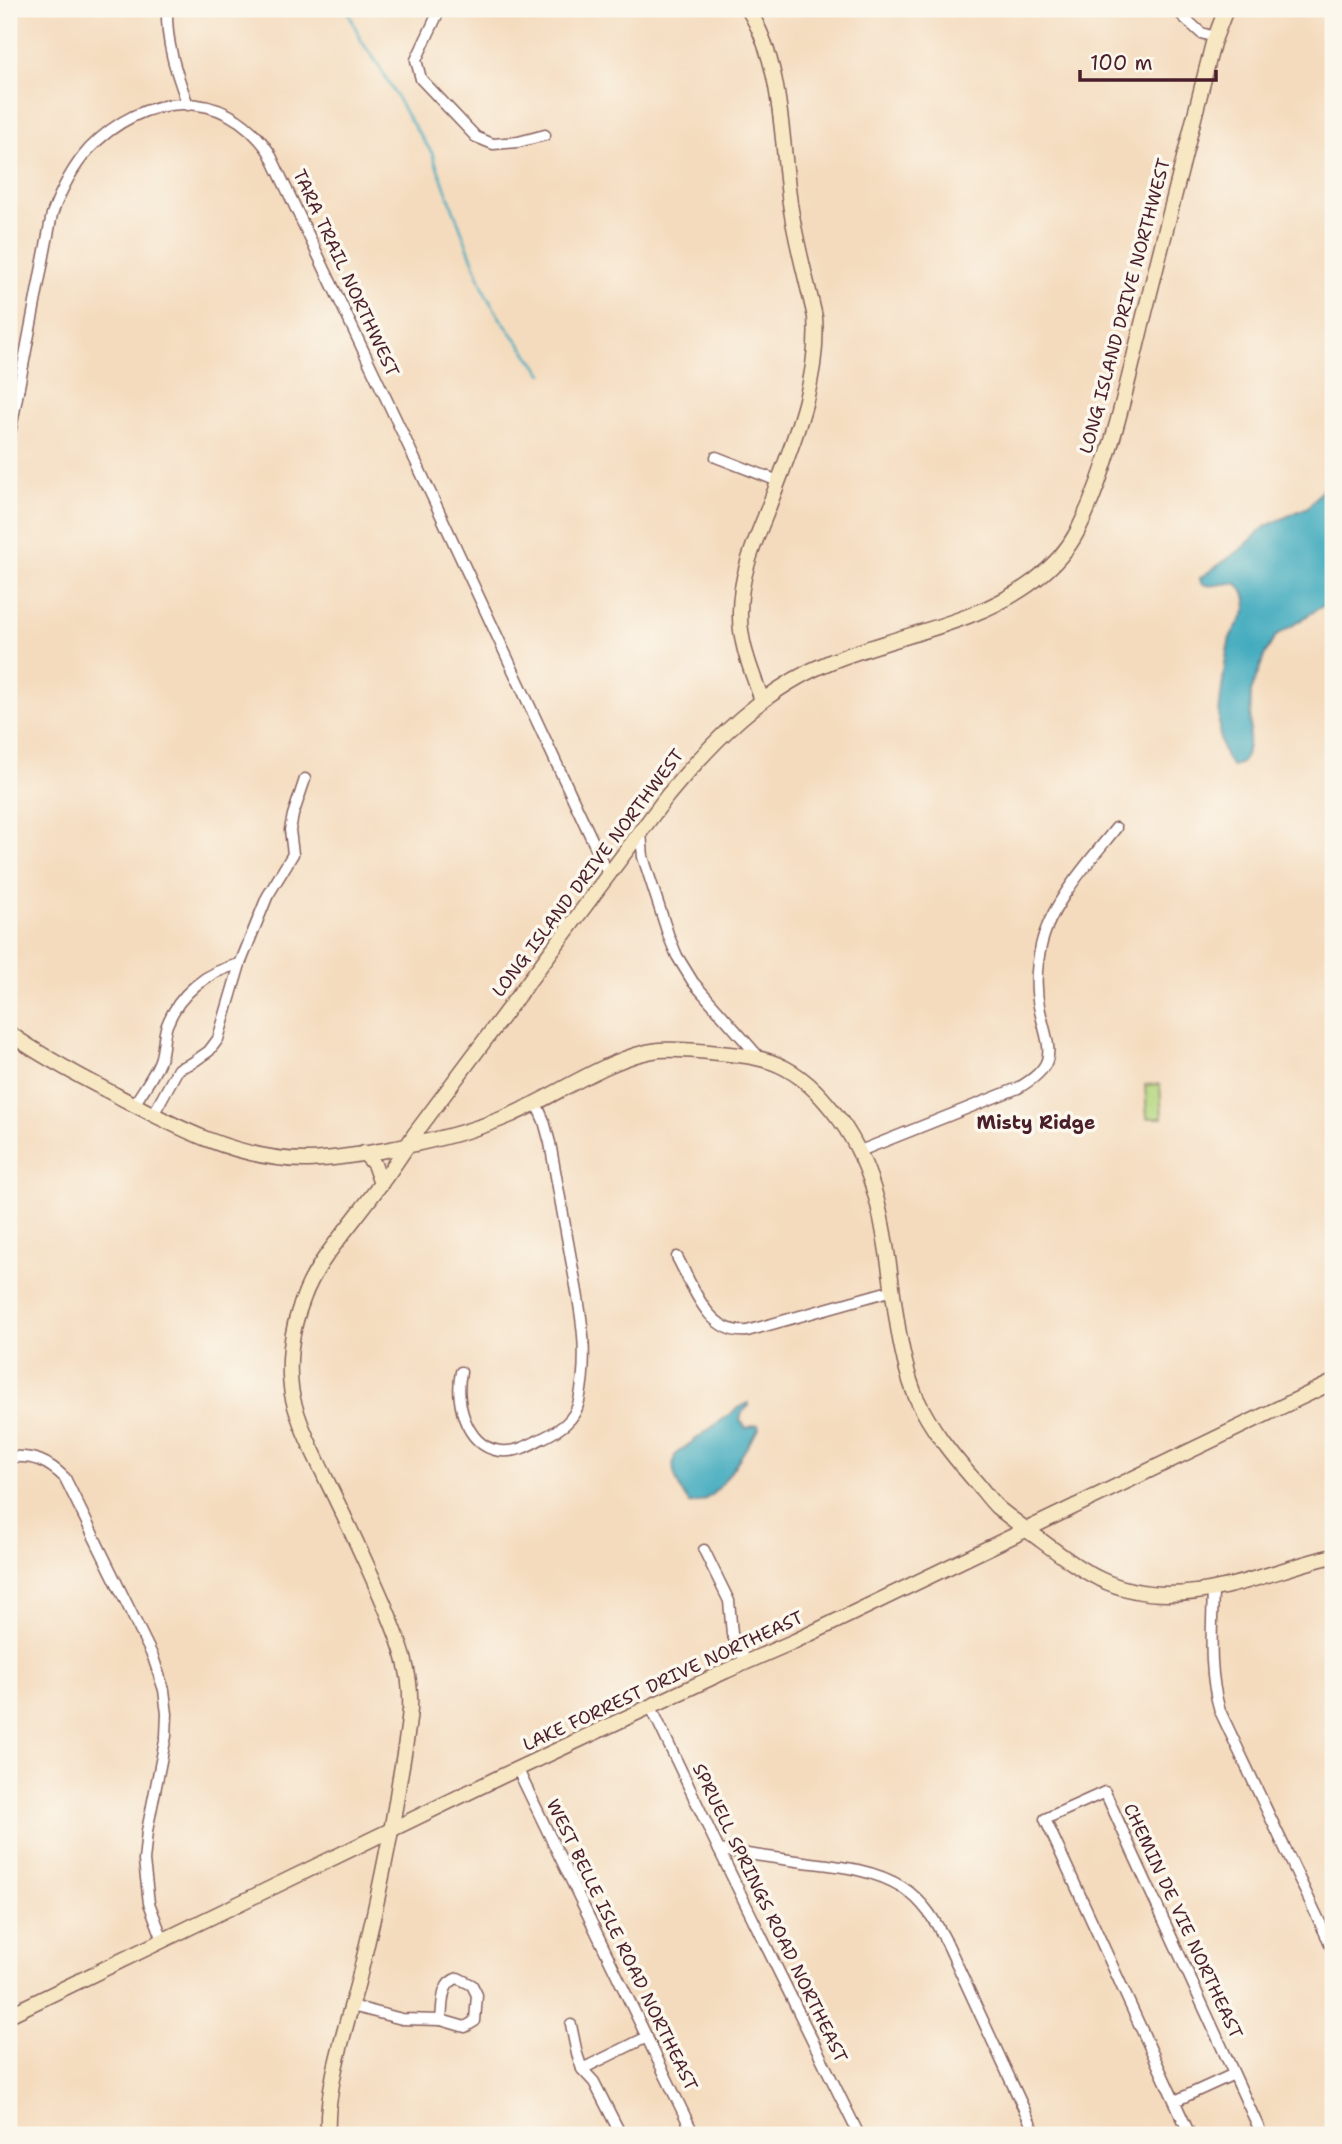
<svg xmlns="http://www.w3.org/2000/svg" width="1342" height="2144" font-family="'Shantell Sans',sans-serif">
  <style>
    .pitch { fill: #b2d57d; stroke: #7e7a54; stroke-width: 2 }
    .water { fill: #3faabe; stroke: #446474; stroke-width: 2 }
    .lines { fill: none; stroke-linecap: round; stroke-linejoin: round }
    .stream { stroke: #3faabe; stroke-width: 2.5 }
    .street-casing { stroke: #86615e; stroke-width: 13 }
    .secondary-casing { stroke: #86615e; stroke-width: 17 }
    .street { stroke: #fff; stroke-width: 10 }
    .secondary { stroke: #f7e8c3; stroke-width: 14 }
    .labels { text-anchor: middle; dominant-baseline: central; stroke-width: 7; stroke-linejoin: round; paint-order: stroke }
    .street-label { font-size: 18px; fill: #4a1f2b; stroke: #fbf7ec }
    .neighbourhood-label { font-size: 19px; font-weight: bold; fill: #4a1f2b; stroke: #fbf7ec }
  </style>
  <rect width="100%" height="100%" fill="#fbf7ec"/>
  <filter id="ink" filterUnits="userSpaceOnUse"><feTurbulence type="fractalNoise" baseFrequency=".0143" numOctaves="2"/><feDisplacementMap in="SourceGraphic" scale="14" xChannelSelector="R" yChannelSelector="G"/><feConvolveMatrix kernelMatrix="1 2 1 2 8 2 1 2 1" color-interpolation-filters="sRGB"/></filter>
  <filter id="wash" filterUnits="userSpaceOnUse"><feTurbulence type="fractalNoise" baseFrequency=".00686" numOctaves="4" result="noise"/><feDisplacementMap in="SourceGraphic" scale="28" xChannelSelector="R" yChannelSelector="G"/><feGaussianBlur stdDeviation="1.57" result="paint"/><feColorMatrix in="noise" values="0 0 0 0 0 0 0 0 0 0 0 0 0 0 0 0 0 1.4 0 .05"/><feComposite in="paint" operator="in"/></filter>
  <g filter="url(#wash)">
    <rect width="100%" height="100%" fill="#f4dbbe"/>
    <polygon class="pitch" points="1160,1084 1162,1118 1147,1118 1145,1085"/>
    <g class="water">
      <path d="M1333,467V599L1275,637L1265,654L1251,692L1250,732L1246,756L1241,763L1232,767C1213,742 1219,710 1223,681C1225,666 1226,653 1230,638C1234,628 1243,620 1246,609C1248,599 1244,591 1238,584C1225,580 1213,590 1201,583L1200,578L1239,551L1266,526L1308,507L1323,489Z"/>
      <path d="M748,1403L749,1406L742,1412L740,1420L746,1428L758,1425L759,1429C742,1449 718,1507 689,1503C680,1490 668,1469 676,1454L738,1408Z"/>
    </g>
    <g class="lines">
      <polyline class="stream" points="347,9 362,42 378,64 408,117 432,153 486,295 500,318 543,374"/>
    </g>
  </g>
  <g filter="url(#ink)">
    <g class="lines">
      <g class="street-casing">
        <g id="street">
          <path d="M167,9C166,44 176,72 188,105"/>
          <polyline points="440,9 416,60 421,79 476,137 493,144 518,142 545,135"/>
          <polyline points="1175,9 1201,33 1215,37"/>
          <path d="M9,439L52,214C61,190 72,168 89,149C142,93 223,84 269,152L402,432L609,876"/>
          <polyline points="716,457 778,481"/>
          <polyline points="641,833 643,857 669,937 677,956 693,982 759,1057"/>
          <path d="M134,1105C141,1093 158,1070 161,1057C164,1047 163,1036 167,1025C179,994 207,971 240,964"/>
          <polyline points="153,1115 178,1069 192,1063 209,1051 218,1039 240,964 267,897 293,854 290,830 293,815 305,779"/>
          <path d="M860,1151L1018,1088C1060,1064 1049,1050 1040,1011C1035,990 1036,967 1041,946C1050,904 1089,862 1116,828"/>
          <path d="M677,1257C693,1286 708,1335 747,1331L893,1290"/>
          <path d="M461,1372C454,1404 468,1454 508,1451C521,1451 532,1443 543,1438C559,1430 575,1421 579,1401C590,1350 580,1309 571,1259C564,1220 557,1182 550,1143L544,1121L536,1103"/>
          <path d="M9,1457C33,1455 48,1461 65,1478L153,1657L164,1690L167,1714L166,1736L147,1831L144,1861L149,1903L163,1940"/>
          <polyline points="704,1550 729,1601 732,1634 746,1662"/>
          <path d="M1213,1590C1212,1630 1208,1671 1220,1711L1333,1950"/>
          <polyline points="651,1707 719,1850 859,2135"/>
          <polyline points="518,1770 694,2135"/>
          <path d="M719,1850C747,1854 775,1858 804,1862C836,1866 874,1869 902,1887C924,1901 936,1922 948,1945L1036,2135"/>
          <path d="M458,1978L472,1985L477,1995L475,2021L465,2027L441,2020C443,2004 440,1983 458,1978Z"/>
          <polyline points="352,2006 402,2019 441,2020"/>
          <polyline points="571,2025 577,2054 582,2069 594,2082 621,2135"/>
          <polyline points="582,2069 647,2037"/>
          <polyline points="1175,2101 1234,2074"/>
          <polyline points="1190,2135 1045,1819 1105,1792 1262,2135"/>
        </g>
      </g>
      <g class="secondary-casing">
        <g id="secondary">
          <path d="M748,9C782,63 781,135 789,196C794,237 806,277 815,317C820,385 789,452 766,514C753,546 740,577 740,612C739,643 752,672 762,700"/>
          <path d="M9,1033C41,1056 77,1075 112,1093C172,1125 234,1159 304,1160C329,1160 355,1155 380,1151C425,1143 469,1133 511,1115C555,1096 613,1055 659,1050C678,1049 700,1051 719,1053C742,1055 764,1057 785,1068C808,1080 825,1100 840,1120C882,1178 886,1246 896,1315C900,1342 905,1371 916,1397C931,1429 952,1455 975,1481C982,1489 989,1499 997,1507C1010,1518 1024,1528 1038,1538C1081,1570 1111,1594 1168,1594C1225,1594 1278,1569 1333,1556"/>
          <polyline points="364,1153 374,1164 381,1184"/>
          <polyline points="9,2015 500,1777 726,1671 795,1641 1333,1382"/>
          <path d="M328,2135C325,2087 347,2025 359,1978C375,1912 389,1850 399,1783C403,1759 408,1734 410,1709C412,1672 400,1643 387,1611C368,1566 347,1522 326,1479C314,1453 300,1427 293,1399C286,1367 291,1329 303,1299C314,1268 335,1244 355,1218C376,1191 396,1164 414,1135L668,795C713,741 763,689 830,662C898,634 976,625 1035,580C1052,567 1067,551 1077,532C1109,469 1126,389 1143,320C1166,228 1189,136 1213,43L1226,9"/>
        </g>
      </g>
      <use href="#street" class="street"/>
      <use href="#secondary" class="secondary"/>
    </g>
  </g>
  <g class="labels">
    <g class="street-label">
      <text transform="translate(346 273) rotate(65)">TARA TRAIL NORTHWEST</text>
      <text transform="translate(1125 306) rotate(-75)">LONG ISLAND DRIVE NORTHWEST</text>
      <text transform="translate(588 873) rotate(-53)">LONG ISLAND DRIVE NORTHWEST</text>
      <text transform="translate(663 1681) rotate(-25)">LAKE FORREST DRIVE NORTHEAST</text>
      <text transform="translate(770 1913) rotate(64)">SPRUELL SPRINGS ROAD NORTHEAST</text>
      <text transform="translate(1183 1921) rotate(65)">CHEMIN DE VIE NORTHEAST</text>
      <text transform="translate(622 1945) rotate(64)">WEST BELLE ISLE ROAD NORTHEAST</text>
    </g>
    <g class="neighbourhood-label">
      <text x="1036" y="1122">Misty Ridge</text>
    </g>
  </g>
  <rect width="1342" height="2144" fill="none" stroke="#fbf7ec" stroke-width="35"/>
  <path d="M1080 70v10h136v-10" fill="none" stroke="#4a1f2b" stroke-width="3.5"/>
  <text x="1090" y="70" font-size="21" fill="#4a1f2b" stroke="#fbf7ec" stroke-width="5" paint-order="stroke">100 m</text>
</svg>
